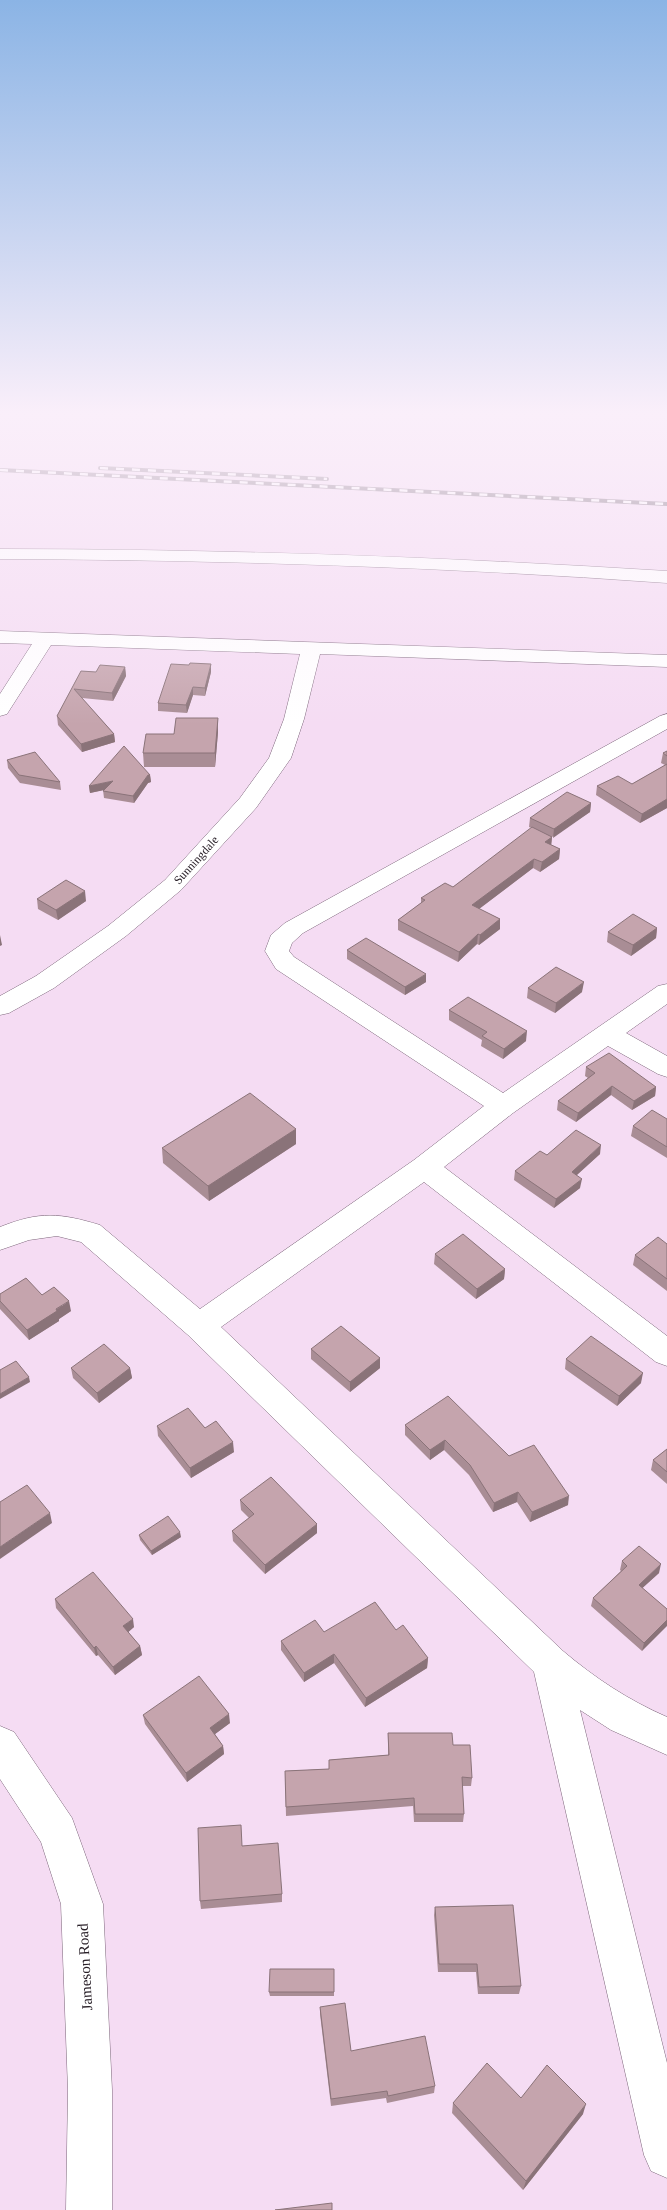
<svg xmlns="http://www.w3.org/2000/svg" width="667" height="2210" font-family="'Times New Roman',serif">
  <style>
    .lines { fill: none; stroke-linecap: round; stroke-linejoin: round }
    .minor-casing { stroke: #7d677b; stroke-width: 1 }
    .highway-casing { stroke: #7d677b; stroke-width: 1 }
    .minor { fill: #fff; fill-rule: evenodd }
    .highway { fill: #fff; fill-rule: evenodd }
    .rail-casing { stroke: #736572; stroke-width: 4 }
    .rail { stroke: #fff; stroke-width: 2.5; stroke-dasharray: 8; stroke-linecap: butt }
    .wall { fill: #a98d95 }
    .shaded-wall { fill: #8a7379 }
    .building { fill: #c5a4ad; stroke: #8a7379 }
    .labels { text-anchor: middle; dominant-baseline: central; stroke-width: 4.5; stroke-linejoin: round; paint-order: stroke }
    .street-label { font-size: 12px; fill: #2a2129; stroke: #fff }
    .near-street-label { font-size: 15px; fill: #2a2129; stroke: #fff }
  </style>
  <rect width="100%" height="100%" fill="#f5dcf3"/>
  <g class="lines">
    <g class="minor-casing">
      <g id="minor">
        <polygon points="0,631 667,655 667,667 320,654 304,719 291,758 256,808 181,890 126,936 54,988 9,1013 0,1015 0,996 36,976 108,926 165,880 240,798 269,758 284,719 300,654 51,645 7,714 0,716 0,694 32,644 0,643"/>
        <path d="M667,714V729L303,933L292,943L289,951L294,957L503,1093L658,986L667,984V1004L626,1033L667,1056V1077L658,1074L608,1046L513,1113L444,1167L667,1336V1366L656,1362L424,1182L221,1327L563,1651C595,1678 628,1700 667,1717V1755L611,1730L580,1710L667,2063V2178L651,2171L644,2155L534,1672L188,1335L81,1242L57,1236L29,1240L0,1250V1227C40,1211 60,1213 100,1225L200,1309L414,1160L484,1106L276,969L265,951L271,935L285,923L660,716Z"/>
        <polygon points="0,1726 14,1732 72,1818 103,1904 112,2090 112,2210 66,2210 68,2090 61,1904 41,1842 0,1779"/>
      </g>
    </g>
    <g class="highway-casing">
      <path id="highway" d="M0,549C223,549 445,557 667,571V583C445,567 223,560 0,559Z"/>
    </g>
    <use href="#minor" class="minor"/>
    <use href="#highway" class="highway"/>
    <g class="rail-casing">
      <g id="rail">
        <polyline points="100,468 327,479"/>
        <polyline points="0,470 667,504"/>
      </g>
    </g>
    <use href="#rail" class="rail"/>
  </g>
  <g class="wall">
    <polygon points="125,667 126,676 113,701 82,698 114,734 115,742 82,752 58,725 57,716 81,671 96,672"/>
    <polygon points="211,672 205,696 193,695 187,713 158,711 158,703"/>
    <polygon points="218,718 218,732 215,767 144,767 143,753"/>
    <polygon points="667,751 667,808 640,823 596,795 597,786 632,784 665,765 661,763 663,753"/>
    <polygon points="7,760 60,782 61,790 20,783 8,768"/>
    <polygon points="150,775 151,782 148,783 134,803 104,798 103,790 90,793 89,786"/>
    <polygon points="591,803 590,812 552,837 551,845 560,849 559,859 540,872 533,868 479,909 500,919 500,929 479,945 477,944 458,962 398,930 398,920 421,903 421,898 453,887 532,828 529,827 530,818"/>
    <polygon points="37,899 86,901 58,920 38,909"/>
    <polygon points="657,928 656,938 631,956 607,942 608,932"/>
    <polygon points="347,950 426,982 405,995 347,959"/>
    <polygon points="528,988 582,992 555,1013 527,998"/>
    <polygon points="449,1010 526,1041 503,1059 481,1046 482,1040 449,1020"/>
    <polygon points="586,1067 656,1087 655,1096 632,1110 611,1095 576,1122 557,1110 558,1101 588,1078 585,1076"/>
    <polygon points="667,1119 667,1158 631,1136 633,1126"/>
    <polygon points="296,1129 296,1144 209,1201 163,1163 162,1148"/>
    <polygon points="600,1154 577,1175 580,1188 554,1208 514,1180 515,1171 547,1155"/>
    <polygon points="667,1244 667,1291 633,1265 635,1255"/>
    <polygon points="435,1254 505,1269 504,1279 476,1299 434,1264"/>
    <polygon points="0,1294 42,1295 71,1311 59,1319 59,1321 29,1340 0,1309"/>
    <polygon points="311,1349 380,1358 380,1368 350,1392 311,1359"/>
    <polygon points="566,1359 641,1383 617,1406 565,1369"/>
    <polygon points="71,1368 130,1368 132,1378 99,1403 73,1378"/>
    <polygon points="405,1425 509,1456 568,1505 530,1522 517,1502 493,1512 469,1475 444,1450 430,1460 405,1435"/>
    <polygon points="157,1426 205,1428 234,1452 191,1478 158,1436"/>
    <polygon points="667,1449 667,1484 651,1470 653,1460"/>
    <polygon points="240,1500 317,1533 265,1574 233,1541 232,1531 249,1518 241,1510"/>
    <polygon points="139,1535 181,1537 152,1555 140,1540"/>
    <polygon points="622,1561 659,1573 642,1588 667,1609 642,1651 591,1606 593,1598 621,1571 620,1570"/>
    <polygon points="55,1599 134,1627 128,1632 140,1646 142,1655 115,1675 98,1655 96,1656 56,1608"/>
    <polygon points="396,1630 428,1658 427,1668 365,1707 334,1663 304,1682 281,1650 281,1641 324,1632"/>
    <polygon points="143,1715 230,1723 215,1734 223,1746 224,1754 187,1782 145,1724"/>
    <polygon points="388,1733 453,1745 472,1778 471,1786 462,1786 464,1814 463,1822 414,1822 413,1806 286,1816 285,1771 329,1769 329,1760 388,1755"/>
    <polygon points="242,1846 282,1894 282,1902 201,1909 200,1901"/>
    <polygon points="435,1907 521,1986 519,1994 478,1994 476,1972 438,1972 434,1915"/>
    <polygon points="334,1969 334,1996 270,1996 269,1992"/>
    <polygon points="320,2007 351,2051 435,2086 434,2093 387,2103 386,2098 331,2106 320,2014"/>
    <polygon points="521,2098 583,2114 523,2190 452,2113 453,2103"/>
  </g>
  <g class="shaded-wall">
    <polygon points="211,664 211,672 205,696 205,688"/>
    <polygon points="125,667 126,676 113,701 112,693"/>
    <polygon points="193,687 193,695 187,713 186,705"/>
    <polygon points="218,718 218,732 215,767 215,753"/>
    <polygon points="114,734 115,742 82,752 81,744"/>
    <polygon points="148,775 150,775 151,782 148,783 134,803 133,796"/>
    <polygon points="113,781 114,788 90,793 89,786"/>
    <polygon points="667,799 667,808 640,823 642,814"/>
    <polygon points="591,803 590,812 553,838 554,829"/>
    <polygon points="552,837 551,847 545,842"/>
    <polygon points="560,849 559,859 540,872 542,862"/>
    <polygon points="534,859 533,868 471,915 472,905"/>
    <polygon points="85,891 86,901 58,920 56,910"/>
    <polygon points="500,919 500,929 479,945 480,935"/>
    <polygon points="657,928 656,938 631,956 633,945"/>
    <polygon points="478,934 477,944 458,962 459,952"/>
    <polygon points="0,935 2,945 0,946"/>
    <polygon points="426,974 426,982 405,995 405,987"/>
    <polygon points="584,982 582,992 555,1013 556,1003"/>
    <polygon points="527,1031 526,1041 503,1059 504,1049"/>
    <polygon points="612,1086 611,1095 576,1122 578,1113"/>
    <polygon points="656,1087 655,1096 632,1110 634,1101"/>
    <polygon points="296,1129 296,1144 209,1201 208,1186"/>
    <polygon points="601,1145 600,1154 570,1181 572,1172"/>
    <polygon points="582,1179 580,1188 554,1208 556,1199"/>
    <polygon points="505,1269 504,1279 476,1299 477,1289"/>
    <polygon points="69,1301 71,1311 59,1319 59,1321 29,1340 27,1330"/>
    <polygon points="380,1358 380,1368 350,1392 350,1382"/>
    <polygon points="130,1368 132,1378 99,1403 97,1393"/>
    <polygon points="643,1373 641,1383 617,1406 619,1396"/>
    <polygon points="29,1377 30,1382 0,1399 0,1394"/>
    <polygon points="445,1440 444,1450 430,1460 430,1450"/>
    <polygon points="233,1442 234,1452 191,1478 190,1468"/>
    <polygon points="518,1492 517,1502 493,1512 494,1503"/>
    <polygon points="569,1496 568,1505 530,1522 532,1512"/>
    <polygon points="50,1513 52,1523 0,1559 0,1547"/>
    <polygon points="317,1524 317,1533 265,1574 265,1565"/>
    <polygon points="180,1532 181,1537 152,1555 151,1551"/>
    <polygon points="661,1564 659,1573 637,1593 639,1585"/>
    <polygon points="133,1619 134,1627 125,1635 123,1626"/>
    <polygon points="667,1620 667,1626 642,1651 644,1643"/>
    <polygon points="96,1646 98,1655 96,1656 94,1648"/>
    <polygon points="140,1646 142,1655 115,1675 113,1667"/>
    <polygon points="334,1654 334,1663 304,1682 304,1673"/>
    <polygon points="428,1658 427,1668 365,1707 366,1698"/>
    <polygon points="229,1714 230,1723 211,1737 210,1728"/>
    <polygon points="223,1746 224,1754 187,1782 186,1773"/>
    <polygon points="586,2104 583,2114 523,2190 526,2181"/>
  </g>
  <g class="building">
    <polygon points="190,663 211,664 205,688 193,687 186,705 158,703 171,664 189,665"/>
    <polygon points="100,665 125,667 112,693 74,689 114,734 81,744 57,716 81,671 96,672"/>
    <polygon points="176,718 218,718 215,753 143,753 146,734 174,734"/>
    <polygon points="124,746 150,775 148,775 133,796 103,791 113,781 89,786"/>
    <polygon points="667,751 667,756 663,753"/>
    <polygon points="35,752 60,782 19,775 7,760"/>
    <polygon points="667,764 667,799 642,814 597,786 618,776 632,784"/>
    <polygon points="567,792 591,803 554,829 530,818"/>
    <polygon points="532,827 552,837 545,842 560,849 542,862 534,859 472,905 500,919 480,935 478,934 459,952 398,920 425,900 421,898 445,883 453,887"/>
    <polygon points="66,880 85,891 56,910 37,899"/>
    <polygon points="633,914 657,928 633,945 608,932"/>
    <polygon points="366,938 426,974 405,987 347,950"/>
    <polygon points="556,967 584,982 556,1003 528,988"/>
    <polygon points="468,997 527,1031 504,1049 482,1036 487,1032 449,1010"/>
    <polygon points="609,1053 656,1087 634,1101 612,1086 578,1113 558,1101 595,1073 586,1067"/>
    <polygon points="250,1093 296,1129 208,1186 162,1148"/>
    <polygon points="652,1110 667,1119 667,1147 633,1126"/>
    <polygon points="576,1130 601,1145 572,1172 582,1179 556,1199 515,1171 540,1151 547,1155"/>
    <polygon points="463,1234 505,1269 477,1289 435,1254"/>
    <polygon points="658,1237 667,1244 667,1279 635,1255"/>
    <polygon points="26,1278 42,1295 54,1287 69,1301 56,1309 57,1311 27,1330 0,1301 0,1294"/>
    <polygon points="341,1326 380,1358 350,1382 311,1349"/>
    <polygon points="591,1336 643,1373 619,1396 566,1359"/>
    <polygon points="104,1344 130,1368 97,1393 71,1368"/>
    <polygon points="16,1361 29,1377 0,1394 0,1370"/>
    <polygon points="448,1396 509,1456 534,1445 569,1496 532,1512 518,1492 494,1503 470,1465 445,1440 430,1450 405,1425"/>
    <polygon points="188,1408 205,1428 216,1421 233,1442 190,1468 157,1426"/>
    <polygon points="667,1449 667,1472 653,1460"/>
    <polygon points="271,1477 317,1524 265,1565 232,1531 254,1514 240,1500"/>
    <polygon points="27,1485 50,1513 0,1547 0,1502"/>
    <polygon points="168,1516 180,1532 151,1551 139,1535"/>
    <polygon points="639,1546 661,1564 639,1585 667,1609 667,1620 644,1643 593,1598 627,1566 622,1561"/>
    <polygon points="93,1572 133,1619 123,1626 140,1646 113,1667 96,1646 94,1648 55,1599"/>
    <polygon points="375,1602 396,1630 403,1625 428,1658 366,1698 334,1654 304,1673 281,1641 315,1620 324,1632"/>
    <polygon points="199,1676 229,1714 210,1728 223,1746 186,1773 143,1715"/>
    <polygon points="388,1733 452,1733 453,1745 470,1745 472,1778 462,1777 464,1814 415,1814 414,1798 286,1807 285,1771 329,1769 329,1760 389,1755"/>
    <polygon points="241,1825 242,1846 278,1843 282,1894 200,1901 198,1828"/>
    <polygon points="513,1905 521,1986 479,1987 477,1964 439,1964 435,1907"/>
    <polygon points="270,1969 334,1969 334,1992 269,1992"/>
    <polygon points="345,2003 351,2051 425,2036 435,2086 388,2096 387,2091 331,2099 320,2007"/>
    <polygon points="487,2063 521,2098 547,2065 586,2104 526,2181 453,2103"/>
    <polygon points="332,2203 332,2210 275,2210"/>
  </g>
  <linearGradient id="sky" x2="0" y2="1"><stop stop-color="#8bb4e5"/><stop offset="0.57" stop-color="#faeffa"/><stop offset="1" stop-color="#faeffa" stop-opacity="0"/></linearGradient>
  <rect width="667" height="725" fill="url(#sky)"/>
  <g class="labels">
    <g class="street-label">
      <text transform="translate(196 860) rotate(-48)">Sunningdale</text>
    </g>
    <g class="near-street-label">
      <text transform="translate(85 1967) rotate(-93)">Jameson Road</text>
    </g>
  </g>
</svg>
